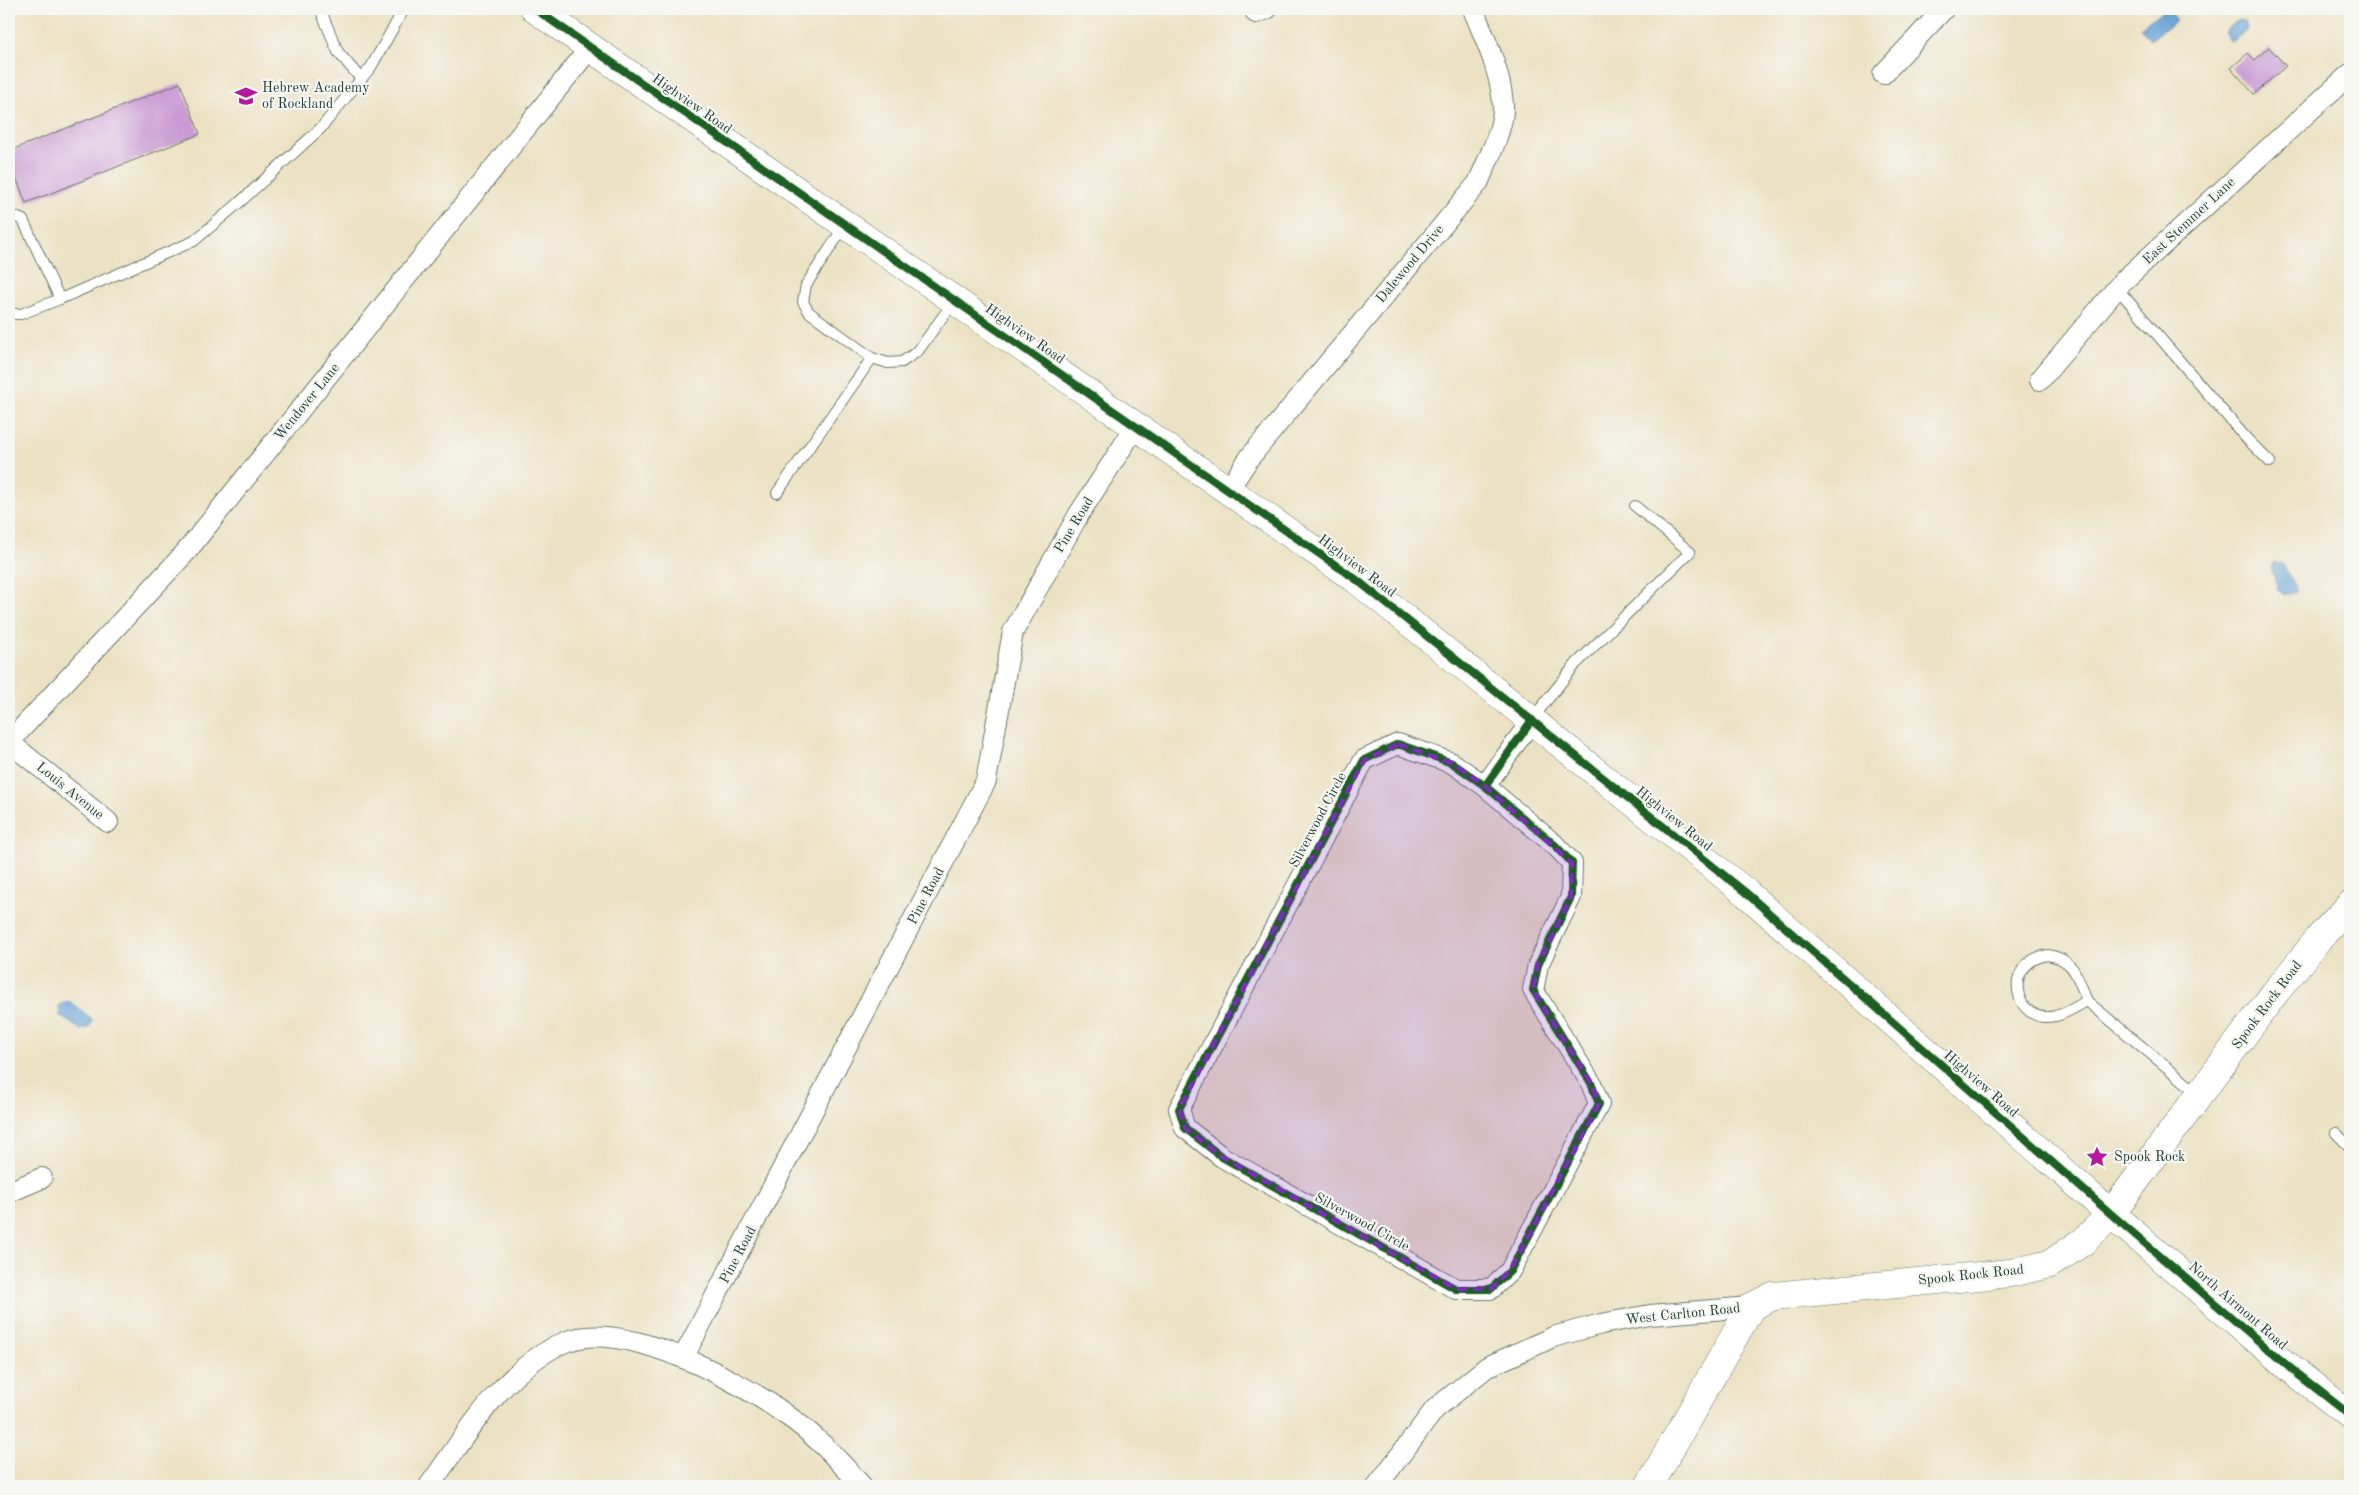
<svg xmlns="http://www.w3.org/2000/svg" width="2359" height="1495" font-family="'Old Standard TT',serif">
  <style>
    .water { fill: #619fd3; stroke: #406e84 }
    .building { fill: #cb9bd5 }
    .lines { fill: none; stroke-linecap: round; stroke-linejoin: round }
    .lane-casing { stroke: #677766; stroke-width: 12 }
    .street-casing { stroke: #677766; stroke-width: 22 }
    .secondary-casing { stroke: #677766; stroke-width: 29 }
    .lane { stroke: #fff; stroke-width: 10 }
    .street { stroke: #fff; stroke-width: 20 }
    .secondary { stroke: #fff; stroke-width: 28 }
    .cycleway-casing { stroke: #f6f6f2; stroke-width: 11 }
    .cycleway { stroke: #1b5e20; stroke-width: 8 }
    .marked { fill: #7b2cbf; fill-opacity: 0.2; stroke: #7b2cbf; stroke-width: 4; stroke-dasharray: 10 6; stroke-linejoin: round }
    .labels { text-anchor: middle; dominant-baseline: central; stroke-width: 4.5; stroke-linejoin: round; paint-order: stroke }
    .poi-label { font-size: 14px; fill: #1f3d34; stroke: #f6f6f2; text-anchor: start }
    .street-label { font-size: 14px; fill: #1f3d34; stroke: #f6f6f2 }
  </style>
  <rect width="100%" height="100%" fill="#f6f6f2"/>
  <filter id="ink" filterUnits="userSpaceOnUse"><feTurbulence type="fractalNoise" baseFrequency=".02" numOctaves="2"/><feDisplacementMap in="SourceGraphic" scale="10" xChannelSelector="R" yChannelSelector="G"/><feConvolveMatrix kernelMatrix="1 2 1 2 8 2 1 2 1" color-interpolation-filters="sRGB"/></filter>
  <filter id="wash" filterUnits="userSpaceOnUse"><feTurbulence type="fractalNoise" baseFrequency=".0096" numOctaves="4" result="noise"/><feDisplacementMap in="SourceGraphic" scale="20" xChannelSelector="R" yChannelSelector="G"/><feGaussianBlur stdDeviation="1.12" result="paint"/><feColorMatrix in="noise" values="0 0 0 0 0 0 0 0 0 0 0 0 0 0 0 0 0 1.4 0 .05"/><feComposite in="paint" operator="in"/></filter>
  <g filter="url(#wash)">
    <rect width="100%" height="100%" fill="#ece2c3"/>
    <g class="water">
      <polygon points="2165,9 2169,9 2177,20 2150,40 2140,27"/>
      <polygon points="2238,20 2246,22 2247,29 2234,41 2230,41 2225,32"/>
      <polygon points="2274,563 2283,564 2297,591 2284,595 2278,590 2271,567"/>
      <polygon points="69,1001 90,1017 92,1021 89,1028 81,1030 60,1016 59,1005"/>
    </g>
    <g id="blocks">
      <g class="building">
        <polygon points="2269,47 2286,66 2254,94 2231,68 2248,53 2255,60"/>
        <polygon points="180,83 200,134 26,203 9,160 9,151"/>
      </g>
    </g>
  </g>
  <g filter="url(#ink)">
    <use href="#blocks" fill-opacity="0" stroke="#677766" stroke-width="1"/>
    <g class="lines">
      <g class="lane-casing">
        <g id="lane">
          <polyline points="320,9 338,52 361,79"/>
          <polyline points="9,214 23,220 60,299"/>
          <polyline points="845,225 806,285 803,302 809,312 872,358 888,363 902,362 918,351 954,301"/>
          <polyline points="2117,288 2246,438 2270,462"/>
          <polyline points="9,314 21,314 60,299 194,241 240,202 321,128 371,67 404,9"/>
          <polyline points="777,493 872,358"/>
          <polyline points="1532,719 1576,664 1690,552 1635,506"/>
          <path d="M2048,955C2075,959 2078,979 2087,1001C2077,1006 2066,1014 2055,1016C2014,1026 2000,962 2048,955Z"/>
          <polyline points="2087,1001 2199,1094"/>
          <polyline points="2336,1133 2350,1147"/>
        </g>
      </g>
      <g class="street-casing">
        <g id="street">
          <polyline points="1256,13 1267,9"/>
          <polyline points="1883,74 1944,9"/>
          <polyline points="2040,380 2122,282 2350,74"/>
          <path d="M1228,490L1250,457L1478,183C1486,164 1505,126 1503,105C1501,72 1485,39 1473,9"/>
          <polyline points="9,742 186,552 590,48"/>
          <polyline points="9,742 108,822"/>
          <polyline points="1485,786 1555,845 1572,863 1571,897 1538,965 1533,990 1591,1083 1599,1104 1510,1271 1491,1289 1456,1289 1222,1157 1185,1128 1179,1109 1364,760 1398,744 1452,763 1485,786 1532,720"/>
          <polyline points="9,1192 42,1178"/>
          <polyline points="683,1358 986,781 1013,632 1079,514 1136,426"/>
          <path d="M429,1486C467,1434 503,1369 565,1342C623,1318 738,1380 785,1414C815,1434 838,1460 862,1486"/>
          <polyline points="1377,1486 1435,1409 1487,1367 1553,1337 1601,1324 1650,1315 1751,1307"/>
        </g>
      </g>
      <g class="secondary-casing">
        <g id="secondary">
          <polyline points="535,9 1357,580 1745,892 2111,1214 2290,1368 2350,1415"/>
          <polyline points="1649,1486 1751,1307 1773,1296 2010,1273 2050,1264 2084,1241 2111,1214 2274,994 2320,937 2350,905"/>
        </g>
      </g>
      <use href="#lane" class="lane"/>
      <use href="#street" class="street"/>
      <use href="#secondary" class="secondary"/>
      <g class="cycleway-casing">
        <g id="cycleway">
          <polyline points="535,9 1357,580 1745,892 2111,1214 2290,1368 2350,1415"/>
          <polyline points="1485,786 1555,845 1572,863 1571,897 1538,965 1533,990 1591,1083 1599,1104 1510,1271 1491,1289 1456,1289 1222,1157 1185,1128 1179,1109 1364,760 1398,744 1452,763 1485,786 1532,720"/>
        </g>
      </g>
      <use href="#cycleway" class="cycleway"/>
    </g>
  </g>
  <path class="marked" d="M1398,744L1452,763L1485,786L1572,863L1571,897L1538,965L1533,990L1591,1083L1599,1104L1510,1271L1491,1289H1456L1222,1157L1185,1128L1179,1109L1364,760Z"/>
  <defs>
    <g id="school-bare" transform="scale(1.725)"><path d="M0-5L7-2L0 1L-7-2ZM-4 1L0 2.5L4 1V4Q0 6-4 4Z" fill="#b5179e" stroke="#f6f6f2" stroke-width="2.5" paint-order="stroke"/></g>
    <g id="sight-bare" transform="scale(1.725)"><path d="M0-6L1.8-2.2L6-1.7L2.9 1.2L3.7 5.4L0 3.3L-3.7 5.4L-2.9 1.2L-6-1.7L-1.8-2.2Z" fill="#b5179e" stroke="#f6f6f2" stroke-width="2.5" paint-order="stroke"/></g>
  </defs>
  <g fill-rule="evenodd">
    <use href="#school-bare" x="246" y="96"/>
    <use href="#sight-bare" x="2097" y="1157"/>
  </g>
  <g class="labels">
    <g class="poi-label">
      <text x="262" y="88">Hebrew Academy<tspan x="262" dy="16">of Rockland</tspan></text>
      <text x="2114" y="1157">Spook Rock</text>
    </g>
    <g class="street-label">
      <text transform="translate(692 104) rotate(35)">Highview Road</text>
      <text transform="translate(2189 221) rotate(-43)">East Stemmer Lane</text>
      <text transform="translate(1410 264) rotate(-50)">Dalewood Drive</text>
      <text transform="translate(1025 334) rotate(35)">Highview Road</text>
      <text transform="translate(307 402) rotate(-51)">Wendover Lane</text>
      <text transform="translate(1074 525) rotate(-59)">Pine Road</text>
      <text transform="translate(1357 566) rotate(37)">Highview Road</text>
      <text transform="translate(70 791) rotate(39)">Louis Avenue</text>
      <text transform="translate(1674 819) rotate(39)">Highview Road</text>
      <text transform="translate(1318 820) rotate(-62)">Silverwood Circle</text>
      <text transform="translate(926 896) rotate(-62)">Pine Road</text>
      <text transform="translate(2267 1005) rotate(-53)">Spook Rock Road</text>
      <text transform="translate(1981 1084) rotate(41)">Highview Road</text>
      <text transform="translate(1362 1222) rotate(29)">Silverwood Circle</text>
      <text transform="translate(738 1255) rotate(-62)">Pine Road</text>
      <text transform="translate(1971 1275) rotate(-6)">Spook Rock Road</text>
      <text transform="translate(2238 1306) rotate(41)">North Airmont Road</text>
      <text transform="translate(1683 1314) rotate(-6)">West Carlton Road</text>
    </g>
  </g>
  <rect width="2359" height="1495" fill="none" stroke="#f6f6f2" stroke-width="30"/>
</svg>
